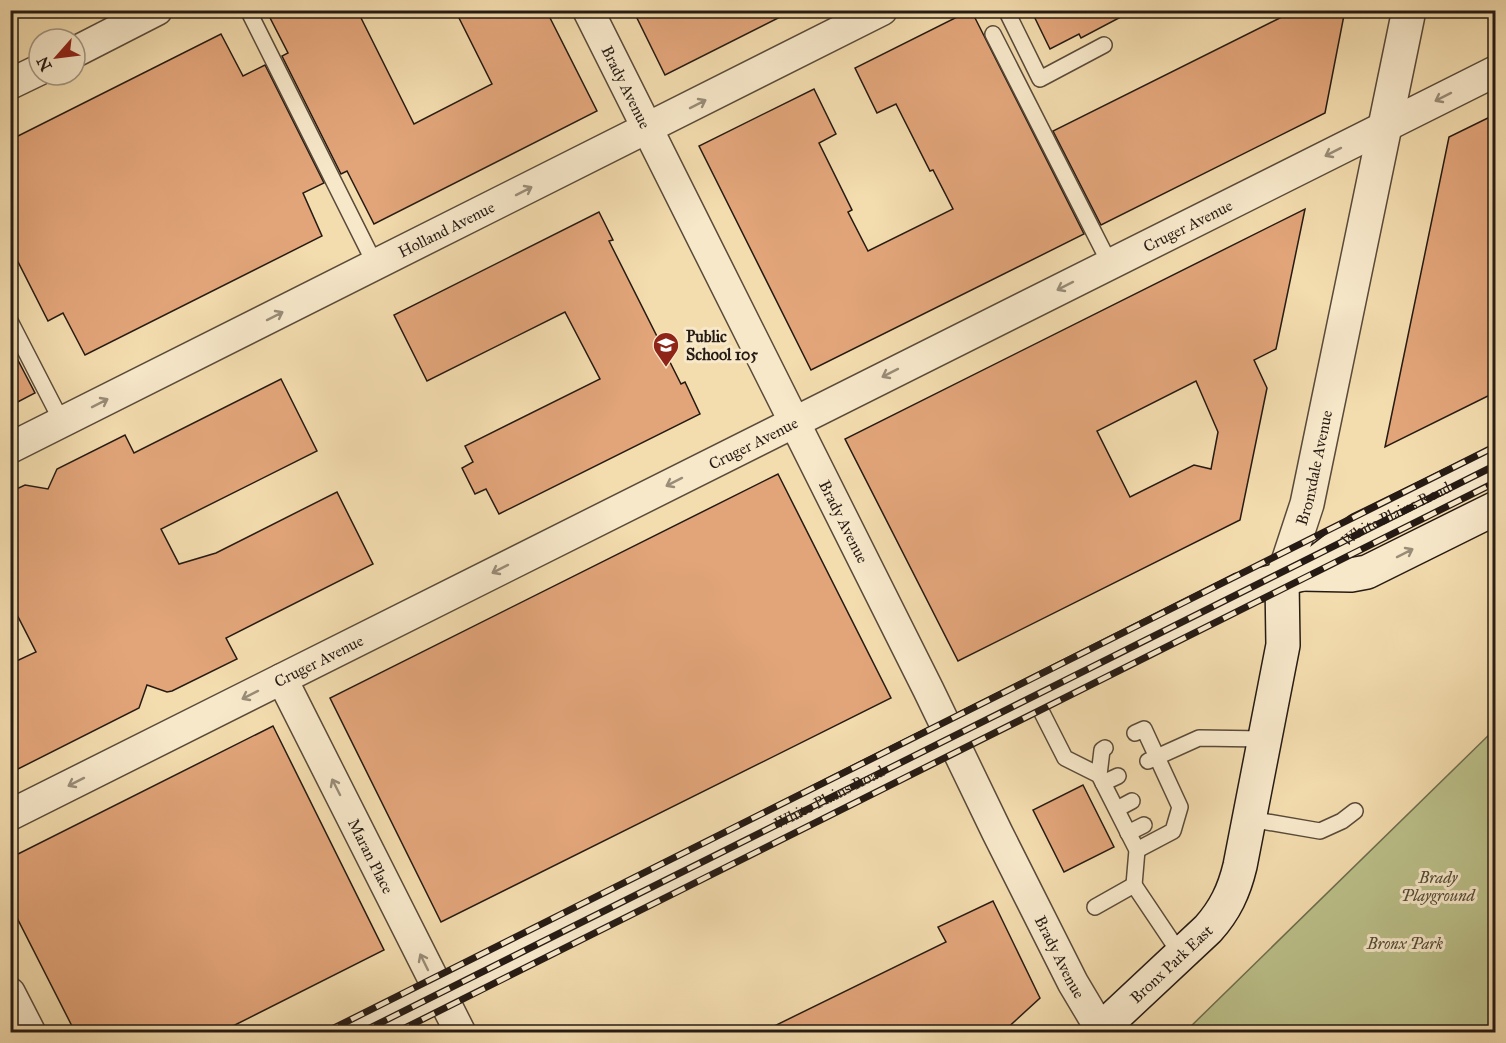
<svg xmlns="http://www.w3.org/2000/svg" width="1506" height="1043" font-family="'IM FELL Great Primer',serif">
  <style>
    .green { fill: #bbc08a; stroke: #706e4f; stroke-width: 1.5 }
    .building { fill: #e2a57a; stroke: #261b14; stroke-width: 1.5; fill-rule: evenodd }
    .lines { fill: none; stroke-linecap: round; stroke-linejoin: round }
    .service-casing { stroke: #594b3a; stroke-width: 18 }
    .minor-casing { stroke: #594b3a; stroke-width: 33 }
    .tertiary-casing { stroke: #594b3a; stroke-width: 36 }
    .secondary-casing { stroke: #261b14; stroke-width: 36 }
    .service { stroke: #f7e8ca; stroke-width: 15 }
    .minor { stroke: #f7e8ca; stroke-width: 30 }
    .tertiary { stroke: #f7e8ca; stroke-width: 33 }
    .secondary { stroke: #f7e8ca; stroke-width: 33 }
    .rail-casing { stroke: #261b14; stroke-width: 7 }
    .rail { stroke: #f7e8ca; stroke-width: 4.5; stroke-dasharray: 14; stroke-linecap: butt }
    .oneway { stroke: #998c78 }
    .labels { text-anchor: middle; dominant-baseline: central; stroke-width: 6; stroke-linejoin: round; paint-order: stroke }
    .street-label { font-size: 16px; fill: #261b14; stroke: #f7e8ca }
    .poi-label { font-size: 16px; font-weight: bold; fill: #261b14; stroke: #f7e8ca; text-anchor: start }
    .park-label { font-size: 16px; font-style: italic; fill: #534d37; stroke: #f7e8ca }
  </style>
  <rect width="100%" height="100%" fill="#f3dcae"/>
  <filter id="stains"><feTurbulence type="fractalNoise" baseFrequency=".00333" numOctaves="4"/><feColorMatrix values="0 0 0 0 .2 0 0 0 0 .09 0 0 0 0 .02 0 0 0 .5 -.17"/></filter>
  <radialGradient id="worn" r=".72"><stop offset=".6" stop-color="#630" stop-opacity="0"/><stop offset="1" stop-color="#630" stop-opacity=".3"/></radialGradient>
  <polygon class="green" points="1495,729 1495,1032 1185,1032"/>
  <g class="building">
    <polygon points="266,10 357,10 414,124 492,84 455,10 546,10 597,111 374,224 347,171 341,174 282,56 288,53"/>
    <polygon points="633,10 794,10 665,75"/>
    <polygon points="971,10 1084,234 811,370 699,146 814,89 836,134 819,143 852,210 848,212 868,251 953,209 933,170 930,171 896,104 877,113 855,68"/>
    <polygon points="1031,10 1134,10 1081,38 1079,34 1050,49"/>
    <polygon points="1296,10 1345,10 1325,113 1101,225 1053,131"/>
    <polygon points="221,34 243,76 265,65 324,183 303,193 322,236 85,355 63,313 48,321 10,246 10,140"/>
    <polygon points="1496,114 1496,392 1385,447 1449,137"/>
    <path d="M1305,209L1276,349L1254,360L1267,388L1240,520L958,661L845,439ZM1196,381L1218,432L1211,469L1194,465L1130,497L1097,431Z"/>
    <polygon points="599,212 613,240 609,241 681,384 685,382 700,414 499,514 486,489 475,494 462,468 473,462 465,446 600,379 565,312 427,381 394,315"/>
    <polygon points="10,345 35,393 10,406"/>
    <polygon points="281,379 317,451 161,529 179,564 216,553 337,492 373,564 226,638 237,659 172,691 167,692 147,685 139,708 10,773 10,664 36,652 10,601 10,492 25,485 48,489 57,469 125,435 134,453"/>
    <polygon points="778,474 891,698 441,922 330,698"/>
    <polygon points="273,726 384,950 221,1032 75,1032 10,904 10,858"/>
    <polygon points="1083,785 1114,847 1064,872 1033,810"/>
    <polygon points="993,901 1040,998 1003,1032 762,1032 946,942 938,927"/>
  </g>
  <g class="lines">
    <g class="service-casing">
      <g id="service">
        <polyline points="248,10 376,266"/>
        <polyline points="1006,10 1040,79 1104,45"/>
        <polyline points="993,34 1110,264"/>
        <polyline points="10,321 62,422"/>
        <polyline points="1033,695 1065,758 1099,775 1103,783 1137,850 1134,885"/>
        <polyline points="1135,733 1144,729 1180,807 1173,831 1137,850"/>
        <polyline points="1148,761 1199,738 1264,739"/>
        <polyline points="1099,775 1102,750 1105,748"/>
        <polyline points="1103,783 1118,776"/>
        <polyline points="1117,809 1132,801"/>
        <polyline points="1250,819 1320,831 1342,821 1355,811"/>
        <polyline points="1128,833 1144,825"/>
        <polyline points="1095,907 1134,885 1181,955"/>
      </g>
    </g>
    <g class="minor-casing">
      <g id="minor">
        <path id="s1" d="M588,10L928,689L997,832L1073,983L1101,1030"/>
        <polyline points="75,52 157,10"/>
        <polyline points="10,84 39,70"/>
        <path id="s2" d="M10,448L882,10"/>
        <path id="s3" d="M282,679L460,1032"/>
        <path id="s4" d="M10,815L1496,71"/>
        <polyline points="10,993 30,1032"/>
      </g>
    </g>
    <g class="tertiary-casing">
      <g id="tertiary">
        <path id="s5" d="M1282,580L1307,504L1409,10"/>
      </g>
    </g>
    <g class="secondary-casing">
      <g id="secondary">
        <polyline points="1302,574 1351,575 1367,572 1496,508"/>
        <path id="s6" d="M361,1032L1240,590L1302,574L1359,530L1496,463"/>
        <path id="s7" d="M1098,1032L1208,929C1225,910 1234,891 1240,866L1283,645L1282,580"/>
      </g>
    </g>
    <use href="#service" class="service"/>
    <use href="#minor" class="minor"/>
    <use href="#tertiary" class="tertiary"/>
    <use href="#secondary" class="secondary"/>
    <g class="rail-casing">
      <g id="rail">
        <polyline points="326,1032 1496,446"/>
        <polyline points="362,1032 1496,465"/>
        <polyline points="397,1032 1496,482"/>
      </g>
    </g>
    <use href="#rail" class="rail"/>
  </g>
  <defs><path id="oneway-shaft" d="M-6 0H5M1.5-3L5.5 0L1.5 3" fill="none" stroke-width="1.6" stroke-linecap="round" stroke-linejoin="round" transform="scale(1.5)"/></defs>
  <g class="oneway">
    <use href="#oneway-shaft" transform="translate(1443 97) rotate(153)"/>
    <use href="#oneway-shaft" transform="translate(698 104) rotate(-27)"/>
    <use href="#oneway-shaft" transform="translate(1333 152) rotate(153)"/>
    <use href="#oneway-shaft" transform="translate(524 191) rotate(-27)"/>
    <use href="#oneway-shaft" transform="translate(1065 286) rotate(153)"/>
    <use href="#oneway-shaft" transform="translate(275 316) rotate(-27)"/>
    <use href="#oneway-shaft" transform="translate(890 373) rotate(153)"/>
    <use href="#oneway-shaft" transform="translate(100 403) rotate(-27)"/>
    <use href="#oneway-shaft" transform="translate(674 482) rotate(153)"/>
    <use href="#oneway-shaft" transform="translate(1405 553) rotate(-27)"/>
    <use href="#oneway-shaft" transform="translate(500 569) rotate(153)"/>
    <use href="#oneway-shaft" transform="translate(250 695) rotate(153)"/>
    <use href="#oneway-shaft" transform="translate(76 782) rotate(153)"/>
    <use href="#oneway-shaft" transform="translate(336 787) rotate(-117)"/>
    <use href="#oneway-shaft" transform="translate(424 962) rotate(-116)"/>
  </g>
  <defs>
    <g id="school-pin" transform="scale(1.35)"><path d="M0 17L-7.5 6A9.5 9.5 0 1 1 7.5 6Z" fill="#8f2418" stroke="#f7e8ca"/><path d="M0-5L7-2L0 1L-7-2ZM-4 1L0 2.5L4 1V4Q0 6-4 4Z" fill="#fff"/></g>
  </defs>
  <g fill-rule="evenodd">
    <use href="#school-pin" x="666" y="345"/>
  </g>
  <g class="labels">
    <g class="street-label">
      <text stroke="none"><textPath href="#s1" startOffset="86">Brady Avenue</textPath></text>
      <text stroke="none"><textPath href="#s4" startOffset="1317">Cruger Avenue</textPath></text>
      <text stroke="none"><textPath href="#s2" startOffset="488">Holland Avenue</textPath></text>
      <text stroke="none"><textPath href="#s4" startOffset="831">Cruger Avenue</textPath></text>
      <text stroke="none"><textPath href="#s5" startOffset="117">Bronxdale Avenue</textPath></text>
      <text stroke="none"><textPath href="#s6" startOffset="1160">White Plains Road</textPath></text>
      <text stroke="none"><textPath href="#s1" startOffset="572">Brady Avenue</textPath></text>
      <text stroke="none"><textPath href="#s4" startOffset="345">Cruger Avenue</textPath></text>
      <text stroke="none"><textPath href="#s6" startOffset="524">White Plains Road</textPath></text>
      <text stroke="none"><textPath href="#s3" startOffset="198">Maran Place</textPath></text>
      <text stroke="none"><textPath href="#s1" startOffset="1058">Brady Avenue</textPath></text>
      <text stroke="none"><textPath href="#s7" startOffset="100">Bronx Park East</textPath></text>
    </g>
    <g class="poi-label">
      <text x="686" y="336">Public<tspan x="686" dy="18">School 105</tspan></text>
    </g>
    <g class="park-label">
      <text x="1438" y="877">Brady<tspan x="1438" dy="18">Playground</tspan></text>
      <text x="1405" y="943">Bronx Park</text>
    </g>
  </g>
  <rect width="1506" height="1043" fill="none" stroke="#f3dcae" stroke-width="36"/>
  <rect x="12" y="12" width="1482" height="1019" fill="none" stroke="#261b14" stroke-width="3"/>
  <rect x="18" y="18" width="1470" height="1007" fill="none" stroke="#261b14" stroke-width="1.5"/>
  <g transform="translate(57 57) rotate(242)"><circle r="28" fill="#f7e8ca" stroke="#a39681" stroke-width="1.5"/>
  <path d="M0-4.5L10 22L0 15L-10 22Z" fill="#8f2418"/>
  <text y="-9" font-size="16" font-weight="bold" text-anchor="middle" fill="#261b14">N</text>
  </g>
  <rect width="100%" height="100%" filter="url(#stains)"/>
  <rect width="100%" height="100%" fill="url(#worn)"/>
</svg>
